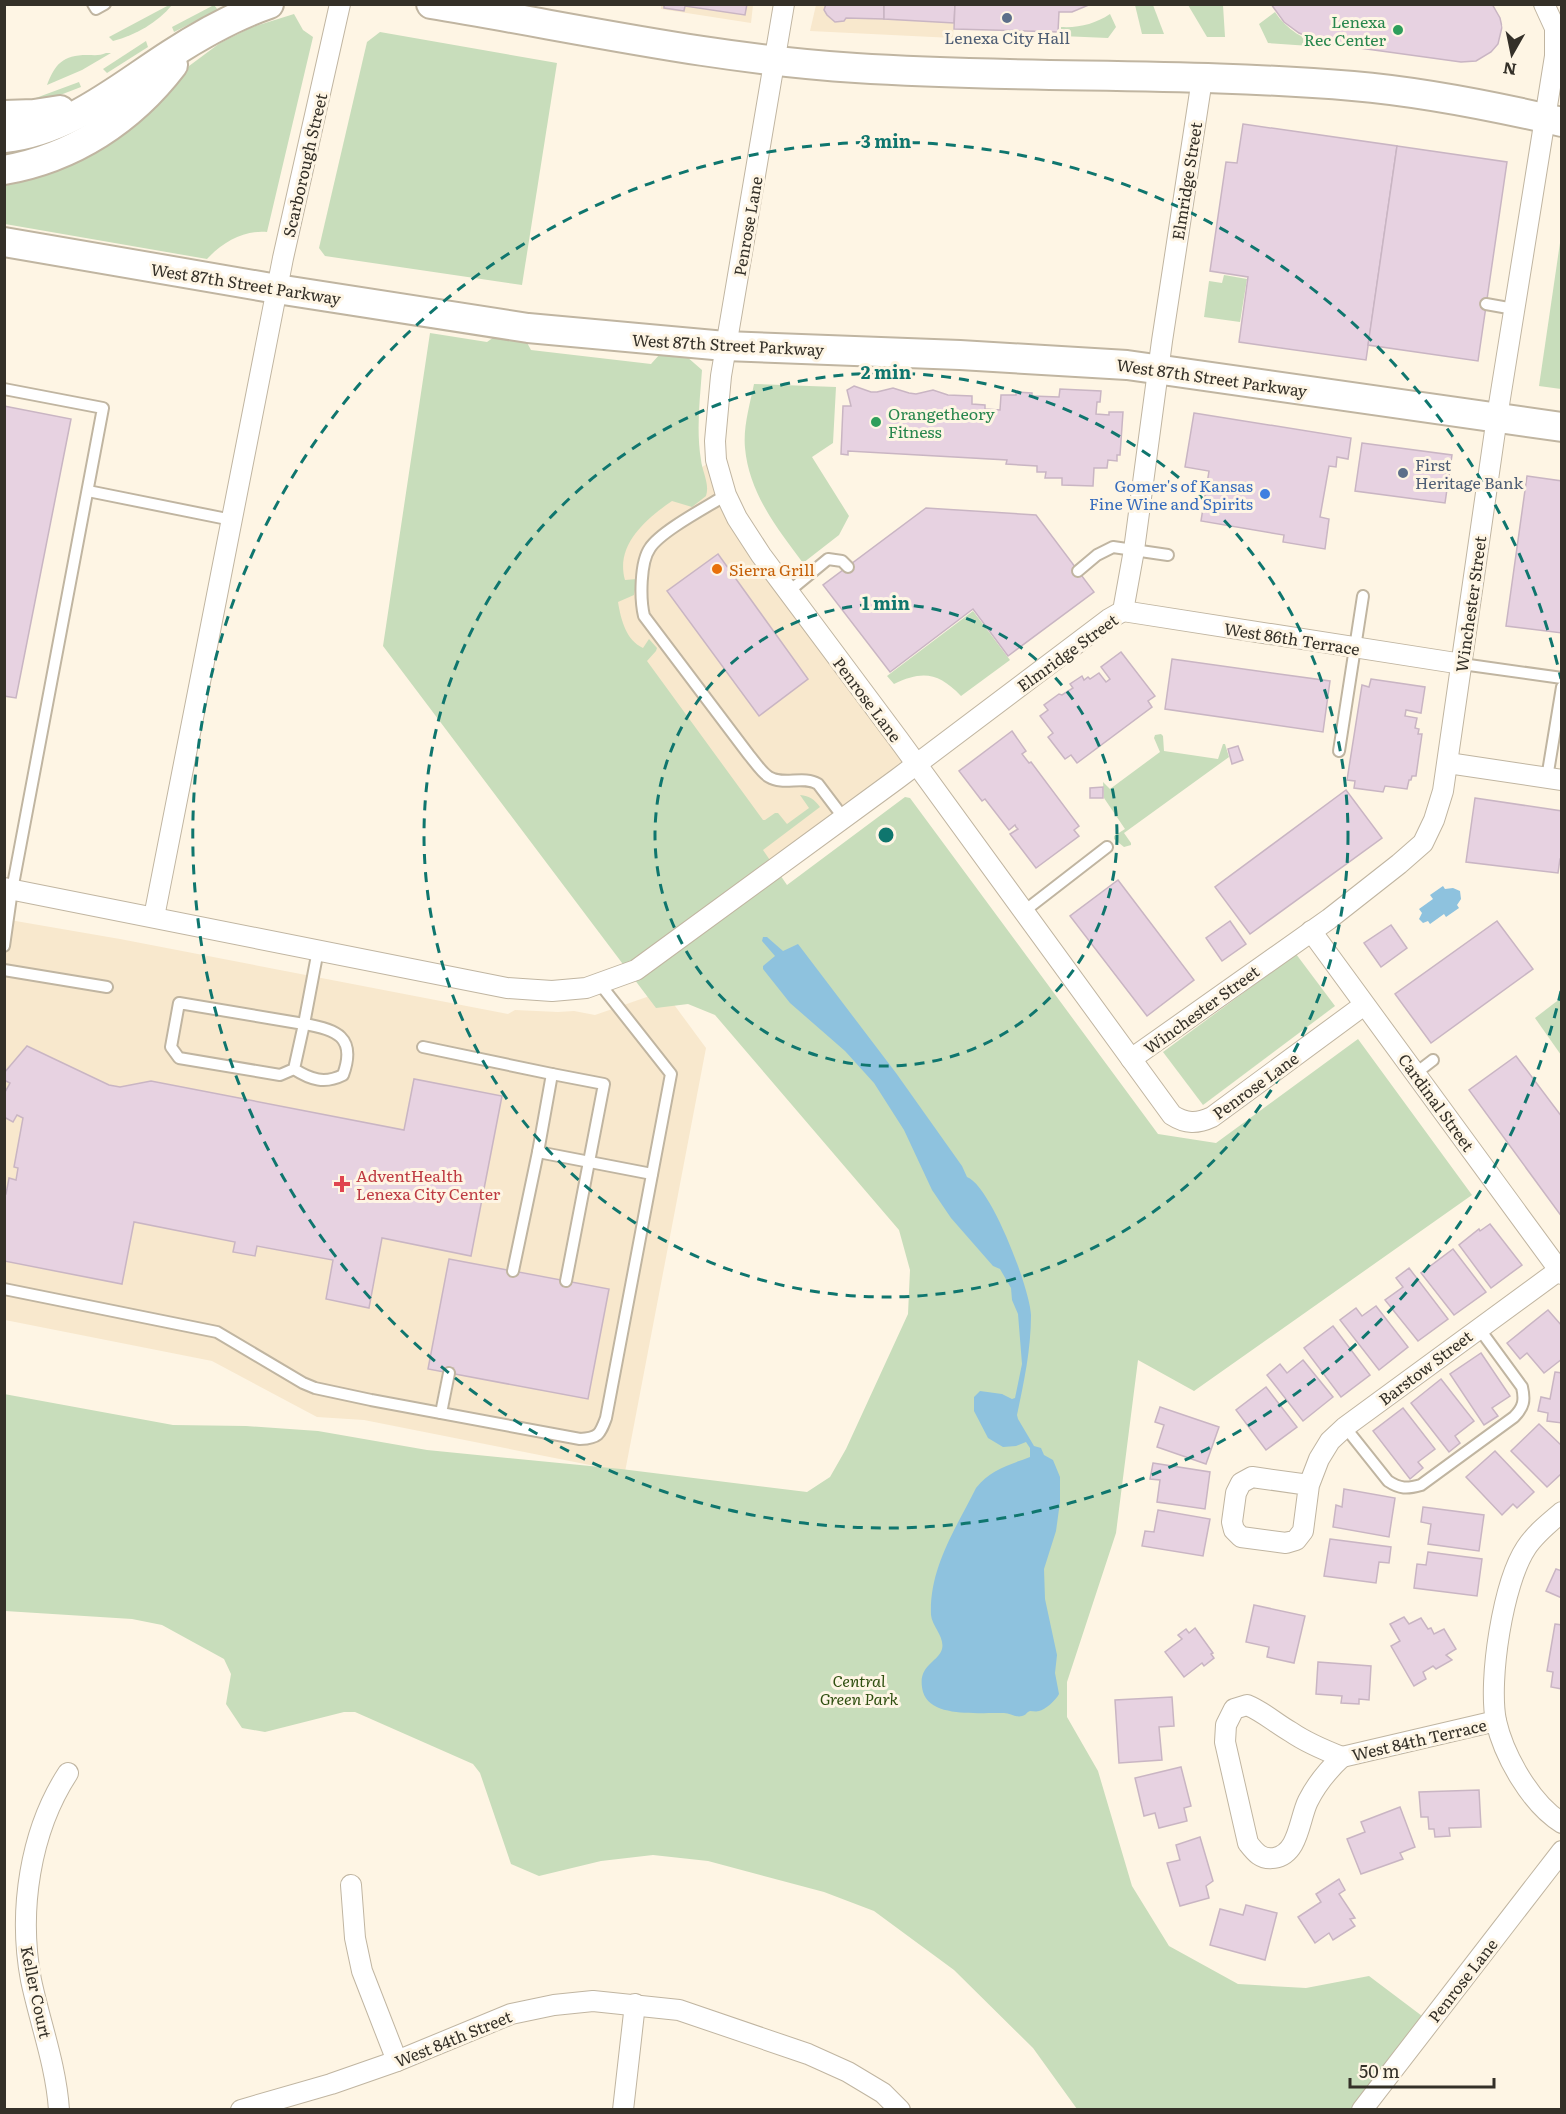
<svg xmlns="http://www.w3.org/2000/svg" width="1566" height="2114" font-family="Literata,serif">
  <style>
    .built { fill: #f8e8cd }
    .green { fill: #c8ddbb }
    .water { fill: #8ec2de }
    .building { fill: #e7d2e1; stroke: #c9b5c3; stroke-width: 1.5 }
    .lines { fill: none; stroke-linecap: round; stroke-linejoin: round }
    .service-casing { stroke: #c0b5a1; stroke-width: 14 }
    .minor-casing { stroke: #c0b5a1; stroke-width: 22 }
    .secondary-casing { stroke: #c0b5a1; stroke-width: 32 }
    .service { stroke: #fff; stroke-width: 10 }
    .minor { stroke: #fff; stroke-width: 20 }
    .secondary { stroke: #fff; stroke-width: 28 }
    .ring { fill: none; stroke: #0f766e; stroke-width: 3; stroke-dasharray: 10 8 }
    .service-dot { fill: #5c6f8a; stroke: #fef5e4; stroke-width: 2 }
    .leisure-dot { fill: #2e9e5b; stroke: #fef5e4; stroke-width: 2 }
    .shop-dot { fill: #3f7fe0; stroke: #fef5e4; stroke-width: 2 }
    .food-dot { fill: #e8710a; stroke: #fef5e4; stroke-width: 2 }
    .health-dot { fill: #e0444e; stroke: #fef5e4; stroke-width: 2 }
    .labels { text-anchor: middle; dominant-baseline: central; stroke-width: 6; stroke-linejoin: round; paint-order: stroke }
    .leisure-label { font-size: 16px; fill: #27864d; stroke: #fef5e4; text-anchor: end }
    .service-label { font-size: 16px; fill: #4e5e75; stroke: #fef5e4 }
    .street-label { font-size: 16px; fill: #343028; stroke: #fef5e4 }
    .shop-label { font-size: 16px; fill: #366cbe; stroke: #fef5e4; text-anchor: end }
    .food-label { font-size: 16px; fill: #c56008; stroke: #fef5e4; text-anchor: start }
    .health-label { font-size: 16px; fill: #be3a42; stroke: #fef5e4; text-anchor: start }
    .park-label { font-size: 16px; font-style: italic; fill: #2f4f10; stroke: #fef5e4 }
    .centre { fill: #0f766e; stroke: #fef5e4; stroke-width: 3 }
    .ring-label { font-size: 18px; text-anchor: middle; font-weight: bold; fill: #0f766e; stroke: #fef5e4; stroke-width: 6; stroke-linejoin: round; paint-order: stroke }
  </style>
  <rect width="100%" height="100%" fill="#fef5e4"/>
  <g class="built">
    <polygon points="661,4 753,5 751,23 661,9"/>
    <polygon points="816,5 955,5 953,38 810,31"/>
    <polygon points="714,459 719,479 911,763 772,868 598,624 612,529"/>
    <polygon points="4,919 120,939 508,1014 515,1010 558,1012 574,1011 595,1015 664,991 706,1048 625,1472 364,1420 317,1417 212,1361 5,1320"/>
  </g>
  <g class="green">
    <path d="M169,5H172C158,22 136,35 113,41L109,37Z"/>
    <polygon points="214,5 218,10 174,32 172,27"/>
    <polygon points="1135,5 1153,5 1164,34 1142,34"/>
    <polygon points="1188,5 1223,5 1225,37 1207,37"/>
    <path d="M1275,12C1287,30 1304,40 1325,46L1324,47L1268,43L1259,24Z"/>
    <path d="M294,14L303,30L313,37L267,232C244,230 223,242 207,259L5,224L4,183L143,118L163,100L189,66L220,43L252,27Z"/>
    <path d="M1110,14L1116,27L1108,38L1061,36V27C1079,28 1095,24 1110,14Z"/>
    <polygon points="380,32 557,63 522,285 325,256 319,248 367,42"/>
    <polygon points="146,41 148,47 107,73 103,69"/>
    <path d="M106,53H111L82,70L47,85C55,64 63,55 87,55C94,55 100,56 106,53Z"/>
    <polygon points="79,82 81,87 34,105 33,99"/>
    <polygon points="1561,236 1561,389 1539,386"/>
    <polygon points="1224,275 1247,279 1240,322 1204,317 1209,281 1222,283"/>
    <path d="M430,333L487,342L497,335L525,339L531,350L651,364L660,354L686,356L702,370C700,399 696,430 701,460C702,471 710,484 706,496L692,507L672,501C646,519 615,545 625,580L637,579L634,595L618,602C621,620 626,640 643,648L649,639L657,648L656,651L647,661L763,820H765L775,813H778L787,824L809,808L800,795C810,796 814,799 820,807L763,850L787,885L905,797L910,798L1158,1134L1216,1143L1358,1039L1472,1195L1194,1391L1138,1360L1116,1533L1067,1682V1717L1098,1771L1132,1886L1169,1946L1238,1984L1306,1988L1369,1976L1430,2022L1362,2109H1077L1033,2048L954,1970L874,1911L824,1892L708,1861L653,1855L601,1861L539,1876L511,1864L480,1773L473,1764L355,1712H344L265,1732L242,1728L226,1704L231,1674L224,1659L162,1625L132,1619L5,1611L4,1394L173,1425L246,1426L318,1431L427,1450L621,1469L807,1492L830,1477L846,1449L908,1314L910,1270L899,1230L715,1015L688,1004L656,1008L383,646Z"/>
    <path d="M754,384L836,387L833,443L812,457L849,516L839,535L803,563C777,528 749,493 745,448C743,427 750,404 754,384Z"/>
    <path d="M973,611L1010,660L961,696C939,673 923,670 894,684L887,676Z"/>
    <polygon points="1161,734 1163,736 1164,751 1218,759 1223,744 1225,744 1229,757 1124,833 1131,843 1131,845 1124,847 1114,839 1114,836 1125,829 1104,798 1103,782 1110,789 1160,752 1154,738 1155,735"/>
    <polygon points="1296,954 1335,1006 1203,1105 1163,1052"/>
    <polygon points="1561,998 1561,1055 1535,1018"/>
  </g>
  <g class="water">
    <polygon points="1443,886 1445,889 1453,888 1460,891 1461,899 1457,905 1459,908 1446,917 1444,914 1430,924 1428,921 1423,923 1419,919 1422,913 1419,909 1433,899 1430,895"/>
    <path d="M763,937H767L783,951L798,944L896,1073L962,1166L967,1177C991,1186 1030,1289 1031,1315C1031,1349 1024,1382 1017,1415L1018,1419L1034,1446L1041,1448L1044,1455L1053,1460L1060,1477V1502L1056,1531L1044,1569L1045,1599L1057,1655L1055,1673L1059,1694C1056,1700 1045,1710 1039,1711C1036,1712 1033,1711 1030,1711C1025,1713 1027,1715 1022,1716C1016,1718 1010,1713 1004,1713C982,1712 931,1719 923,1692C916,1665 938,1663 942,1649C945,1637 932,1626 931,1615C929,1568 956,1528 976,1488C991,1469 1009,1465 1030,1457V1448L1026,1442L1016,1446L1003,1447L988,1438L974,1411V1397L980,1391L1002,1394L1012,1399L1015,1398L1022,1364L1018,1314L1012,1300L1011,1288L1000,1269L993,1266L951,1218L932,1190L904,1130L874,1083L845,1051L790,1003L763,969V966L775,956L762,941Z"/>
  </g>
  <g class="building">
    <polygon points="664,4 747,4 745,15 685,6 684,11 664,8"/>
    <polygon points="826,4 884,4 884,19 846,18 844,21 835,22 827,15 824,10"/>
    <polygon points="884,4 955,4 954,23 884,19"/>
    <polygon points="955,4 1091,4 1072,12 1059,12 1058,32 954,29"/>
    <polygon points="1271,4 1492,4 1500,18 1502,27 1498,44 1491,52 1476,61 1461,62 1323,43 1299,33 1284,22"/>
    <polygon points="1243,124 1397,146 1366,360 1239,342 1248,277 1210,271 1226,162 1237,163"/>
    <polygon points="1397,146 1507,162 1478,361 1368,345"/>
    <polygon points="854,386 871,392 877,392 893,388 909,393 916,394 933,390 948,395 972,396 972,404 985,405 985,409 1000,410 1001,395 1016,395 1016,392 1032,393 1032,396 1059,397 1060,389 1101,391 1100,402 1097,402 1096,414 1109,415 1109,412 1123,412 1120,455 1117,455 1117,461 1108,460 1107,468 1094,468 1093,486 1062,485 1062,478 1045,478 1046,472 1037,472 1037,466 1006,464 1007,460 848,451 848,455 841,454 843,406 851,406 847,390"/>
    <polygon points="4,406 71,419 16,698 4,696"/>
    <polygon points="1194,413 1351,438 1348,459 1337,457 1336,467 1329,466 1320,517 1329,519 1325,549 1283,542 1284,535 1201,521 1209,471 1185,467"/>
    <polygon points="1362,443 1452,455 1445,503 1355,491"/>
    <polygon points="1527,476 1562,481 1562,633 1506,626"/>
    <polygon points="926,508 1036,515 1094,592 1008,656 973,609 890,672 823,585"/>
    <polygon points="718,554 808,679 759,716 667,591"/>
    <polygon points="1121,652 1155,696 1148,701 1152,707 1077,763 1071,755 1065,759 1048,737 1053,733 1040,716 1048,710 1044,705 1059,694 1062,695 1073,688 1070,684 1082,676 1084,680 1088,677 1090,679 1099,673 1106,682 1110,679 1101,667"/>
    <polygon points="1172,659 1330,681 1323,732 1165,709"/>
    <polygon points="1371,679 1425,687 1421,713 1406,710 1405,716 1417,718 1415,728 1419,729 1418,734 1422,734 1416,776 1412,776 1411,780 1409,780 1407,789 1385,786 1383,792 1354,788 1355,781 1347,780 1362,685 1369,687"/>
    <polygon points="1012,731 1026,751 1022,754 1029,763 1031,762 1079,826 1074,830 1079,836 1036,868 1010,834 1018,829 1016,827 1015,825 1009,830 985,799 982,801 959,771"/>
    <polygon points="1238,746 1243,760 1232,764 1228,749"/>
    <polygon points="1103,787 1103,798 1090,798 1090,788"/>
    <polygon points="1346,790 1382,838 1250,934 1215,887"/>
    <polygon points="1475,798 1562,811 1562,859 1560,859 1558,873 1466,862"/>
    <polygon points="1118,880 1194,980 1147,1016 1070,916"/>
    <polygon points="1230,921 1246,944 1222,961 1206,938"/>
    <polygon points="1497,921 1533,969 1431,1043 1395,994"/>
    <polygon points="1391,925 1407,948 1381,967 1364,943"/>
    <polygon points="27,1046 109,1085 120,1087 151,1081 404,1130 414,1079 502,1096 471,1256 382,1238 369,1308 326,1299 333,1260 257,1246 255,1256 233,1252 235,1242 134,1222 122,1284 4,1261 4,1194 6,1194 9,1178 16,1180 18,1168 14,1167 23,1118 17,1115 13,1122 4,1117 4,1094 10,1083 4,1080 4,1073"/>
    <polygon points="1516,1056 1562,1117 1562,1217 1469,1090"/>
    <polygon points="1490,1224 1522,1265 1491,1288 1459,1245 1479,1229 1480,1231"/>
    <polygon points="1453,1249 1486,1292 1454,1315 1421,1273"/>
    <polygon points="449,1259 609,1289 588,1399 428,1369"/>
    <polygon points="1409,1268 1448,1319 1418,1341 1385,1300 1403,1287 1396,1278"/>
    <polygon points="1376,1306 1408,1347 1379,1370 1340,1320 1356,1308 1362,1316"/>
    <polygon points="1548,1310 1562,1326 1562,1359 1544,1373 1527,1353 1520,1359 1507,1343"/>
    <polygon points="1333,1326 1370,1375 1341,1397 1304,1348"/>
    <polygon points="1481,1353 1510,1396 1492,1408 1498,1416 1484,1425 1450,1374"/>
    <polygon points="1303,1360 1333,1397 1303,1421 1267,1375 1280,1364 1287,1373"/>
    <polygon points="1555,1372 1562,1373 1562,1423 1547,1421 1548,1413 1538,1411 1541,1397 1550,1399"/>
    <polygon points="1441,1379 1474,1421 1455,1436 1460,1443 1449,1452 1411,1403"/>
    <polygon points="1266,1387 1297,1427 1266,1450 1236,1410"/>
    <polygon points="1160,1407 1219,1427 1206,1464 1157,1447 1164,1425 1155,1422"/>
    <polygon points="1403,1408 1435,1449 1418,1462 1423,1468 1410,1479 1373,1431"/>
    <polygon points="1539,1424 1562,1446 1562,1476 1560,1475 1547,1487 1511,1451"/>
    <polygon points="1495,1451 1534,1492 1517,1508 1513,1504 1502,1515 1466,1477"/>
    <polygon points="1153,1463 1210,1472 1205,1509 1157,1502 1160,1480 1150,1479"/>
    <polygon points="1344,1489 1395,1498 1389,1537 1333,1527 1336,1505 1342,1507"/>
    <polygon points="1423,1507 1484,1515 1479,1551 1428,1544 1431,1524 1421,1522"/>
    <polygon points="1158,1510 1210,1519 1203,1556 1142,1546 1145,1531 1154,1532"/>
    <polygon points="1330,1539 1391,1547 1389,1563 1379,1562 1376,1583 1324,1576"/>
    <polygon points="1428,1552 1482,1559 1477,1596 1414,1588 1417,1564 1426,1565"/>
    <polygon points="1556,1569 1562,1571 1562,1598 1546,1591"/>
    <polygon points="1254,1605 1305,1616 1294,1663 1267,1657 1269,1647 1246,1642"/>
    <polygon points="1404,1617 1409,1624 1421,1618 1428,1629 1431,1628 1434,1634 1444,1629 1456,1649 1446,1655 1452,1660 1436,1669 1433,1666 1423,1672 1426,1679 1414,1686 1391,1646 1400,1641 1390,1624"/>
    <polygon points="1555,1624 1562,1625 1562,1689 1551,1687 1553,1672 1547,1671"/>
    <polygon points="1195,1628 1213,1653 1211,1654 1214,1658 1204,1666 1202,1663 1184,1677 1165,1652 1182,1639 1178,1635 1186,1629 1189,1633"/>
    <polygon points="1318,1662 1371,1666 1369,1700 1359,1699 1359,1704 1341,1703 1342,1696 1316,1694"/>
    <polygon points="1172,1697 1174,1726 1159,1727 1162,1760 1119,1763 1115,1700"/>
    <polygon points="1181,1767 1191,1806 1184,1808 1187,1821 1159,1828 1155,1813 1144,1816 1135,1778"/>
    <polygon points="1479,1790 1481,1827 1449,1828 1450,1836 1435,1837 1434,1829 1429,1829 1428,1817 1421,1817 1419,1792"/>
    <polygon points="1400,1807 1415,1847 1400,1853 1403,1859 1361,1874 1347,1839 1365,1832 1361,1822"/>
    <polygon points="1200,1837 1213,1881 1206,1886 1209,1898 1180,1906 1167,1863 1180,1860 1176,1845"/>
    <polygon points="1339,1879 1345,1890 1339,1894 1355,1918 1350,1919 1355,1926 1333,1940 1329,1933 1315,1943 1298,1917 1321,1902 1316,1894"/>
    <polygon points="1246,1905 1277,1913 1265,1960 1210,1945 1220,1909 1243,1915"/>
  </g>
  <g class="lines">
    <g class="service-casing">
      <g id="service">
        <polyline points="93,4 96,9 105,4"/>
        <polyline points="1486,304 1514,309"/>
        <polyline points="4,389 103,408 12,890 4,946"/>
        <polyline points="88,491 232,520"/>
        <path d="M726,495C707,507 661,531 650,548C640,562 640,599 644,616L749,755C755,762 762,773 769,777C784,786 803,775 818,784L843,817"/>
        <polyline points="1078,571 1097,555 1113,547 1168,555"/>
        <polyline points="788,592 828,559 842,561 848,567"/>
        <polyline points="1462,664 1562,678"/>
        <polyline points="1339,751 1363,596"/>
        <polyline points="1547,778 1562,687"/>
        <polyline points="1023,912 1107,847"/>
        <polyline points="4,970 107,987"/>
        <polyline points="423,1047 552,1074 538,1152 652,1174"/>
        <path d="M294,1069C311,1080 325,1084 343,1075C357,1037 336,1029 304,1024L294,1069L280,1075L179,1058L171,1047L179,1003L304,1024L318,950"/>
        <polyline points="1416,1073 1433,1060"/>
        <polyline points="552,1074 604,1084 566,1281"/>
        <polyline points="513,1271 538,1152"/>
        <path d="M4,1289L217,1332L303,1383L315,1388L371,1400L580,1439C599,1438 600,1434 606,1418L671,1074L600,984"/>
        <polyline points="441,1413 449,1373"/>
        <path d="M1345,1427L1388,1481C1400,1489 1407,1489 1421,1485L1514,1417C1524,1407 1525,1400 1522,1387L1478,1327"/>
      </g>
    </g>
    <g class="minor-casing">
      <g id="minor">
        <path d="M784,4L721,376L715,441L716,460L726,495L737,518L761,555L899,740L1172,1115C1186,1124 1197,1124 1212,1117L1364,1005"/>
        <polyline points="1123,611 1462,664"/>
        <polyline points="1448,763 1562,780"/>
        <polyline points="4,888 507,988 552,991 586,988 636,970 897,779 1109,619 1123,611 1134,550 1162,341 1202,79"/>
        <polyline points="154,917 283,258 340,4"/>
        <polyline points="1311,931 1562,1274"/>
        <polyline points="1131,1059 1329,919 1399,864 1423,843 1434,820 1443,791 1497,417 1555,56 1555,28 1544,4"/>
        <polyline points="1309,1485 1252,1477 1241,1483 1236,1493 1232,1522 1234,1530 1241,1537 1286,1543 1296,1540 1303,1531 1309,1485 1319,1459 1330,1441 1345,1427 1562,1268"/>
        <path d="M1562,1512C1549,1523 1535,1534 1526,1548C1503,1583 1488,1680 1496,1721C1504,1756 1531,1804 1562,1823"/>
        <path d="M1247,1705C1264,1712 1275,1723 1291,1732C1307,1743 1324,1750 1342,1757C1328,1770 1317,1783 1308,1801C1299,1819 1299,1854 1274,1858C1261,1860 1255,1852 1248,1843L1225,1742L1226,1725L1234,1709Z"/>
        <polyline points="1342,1757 1496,1721"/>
        <polyline points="351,1885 355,1938 362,1971 397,2061"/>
        <path d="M59,2110C56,2065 40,2023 31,1980C18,1911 30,1831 68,1773"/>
        <polyline points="241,2110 331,2084 397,2061 511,2014 554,2005 593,2001 679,2010 808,2054 848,2072 883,2093 900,2110"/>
        <polyline points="623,2110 635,2004"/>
        <polyline points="1362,2110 1562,1851"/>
      </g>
    </g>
    <g class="secondary-casing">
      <g id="secondary">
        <path d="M431,4C572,27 712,59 856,68C1021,79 1188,72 1353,86C1424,92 1493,106 1562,122"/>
        <polyline points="4,115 34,114 60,110"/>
        <path d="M4,138C69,131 118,88 171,54C202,34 234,16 269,4"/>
        <path d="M4,170C73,158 131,120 173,65"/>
        <polyline points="4,242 277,289 528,328 725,346 960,355 1127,365 1562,427"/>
      </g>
    </g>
    <use href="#service" class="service"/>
    <use href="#minor" class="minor"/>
    <use href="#secondary" class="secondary"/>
  </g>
  <g class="ring">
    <circle cx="886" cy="835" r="231"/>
    <circle cx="886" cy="835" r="462"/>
    <path d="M1561 991A693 693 0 1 1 1561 679"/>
  </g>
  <g class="service-dot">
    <circle cx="1007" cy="18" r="6"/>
    <circle cx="1403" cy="473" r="6"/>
  </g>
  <g class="leisure-dot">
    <circle cx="1398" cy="30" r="6"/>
    <circle cx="876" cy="422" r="6"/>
  </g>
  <circle class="shop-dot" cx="1265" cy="494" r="6"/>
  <circle class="food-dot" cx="717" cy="569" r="6"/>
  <path class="health-dot" d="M339 1175h6v6h6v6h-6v6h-6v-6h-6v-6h6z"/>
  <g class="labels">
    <g class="leisure-label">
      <text x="1386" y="21">Lenexa<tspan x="1386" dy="18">Rec Center</tspan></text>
      <text x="888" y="413" text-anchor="start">Orangetheory<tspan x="888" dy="18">Fitness</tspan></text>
    </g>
    <g class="service-label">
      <text x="1007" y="37">Lenexa City Hall</text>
      <text x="1415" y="464" text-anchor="start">First<tspan x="1415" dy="18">Heritage Bank</tspan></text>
    </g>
    <g class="street-label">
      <text transform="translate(304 165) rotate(-77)">Scarborough Street</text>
      <text transform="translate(1186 181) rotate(-81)">Elmridge Street</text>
      <text transform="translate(747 226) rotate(-80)">Penrose Lane</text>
      <text transform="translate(246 283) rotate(9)">West 87th Street Parkway</text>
      <text transform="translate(728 344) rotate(3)">West 87th Street Parkway</text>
      <text transform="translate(1212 377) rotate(8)">West 87th Street Parkway</text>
      <text transform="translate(1470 604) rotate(-82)">Winchester Street</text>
      <text transform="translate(1292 638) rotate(9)">West 86th Terrace</text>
      <text transform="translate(1067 652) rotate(-36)">Elmridge Street</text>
      <text transform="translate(868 699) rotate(53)">Penrose Lane</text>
      <text transform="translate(1201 1009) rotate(-36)">Winchester Street</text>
      <text transform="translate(1255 1085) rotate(-36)">Penrose Lane</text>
      <text transform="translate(1437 1102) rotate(54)">Cardinal Street</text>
      <text transform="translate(1425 1367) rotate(-37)">Barstow Street</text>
      <text transform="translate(1419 1739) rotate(-13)">West 84th Terrace</text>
      <text transform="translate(1462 1980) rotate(-52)">Penrose Lane</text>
      <text transform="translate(37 1992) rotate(78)">Keller Court</text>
      <text transform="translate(453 2038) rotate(-22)">West 84th Street</text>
    </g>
    <g class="shop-label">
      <text x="1253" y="485">Gomer's of Kansas<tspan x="1253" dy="18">Fine Wine and Spirits</tspan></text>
    </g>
    <g class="food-label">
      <text x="729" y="569">Sierra Grill</text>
    </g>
    <g class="health-label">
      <text x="356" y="1175">AdventHealth<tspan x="356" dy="18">Lenexa City Center</tspan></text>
    </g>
    <g class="park-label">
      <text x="859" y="1680">Central<tspan x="859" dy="18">Green Park</tspan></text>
    </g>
  </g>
  <circle cx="886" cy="835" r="9" class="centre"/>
  <g class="ring-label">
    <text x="886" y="148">3 min</text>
    <text x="886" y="379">2 min</text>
    <text x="886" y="610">1 min</text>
  </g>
  <rect width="1566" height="2114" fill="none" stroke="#343028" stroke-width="12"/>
  <g transform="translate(1512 54) rotate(189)" stroke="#fef5e4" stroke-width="4.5" paint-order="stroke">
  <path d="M0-4.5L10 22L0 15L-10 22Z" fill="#343028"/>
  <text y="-9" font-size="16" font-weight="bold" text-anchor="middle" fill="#343028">N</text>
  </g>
  <path d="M1350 2078v9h144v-9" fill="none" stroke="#343028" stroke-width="3"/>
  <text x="1359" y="2078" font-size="18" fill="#343028" stroke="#fef5e4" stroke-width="4.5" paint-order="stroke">50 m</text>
</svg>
